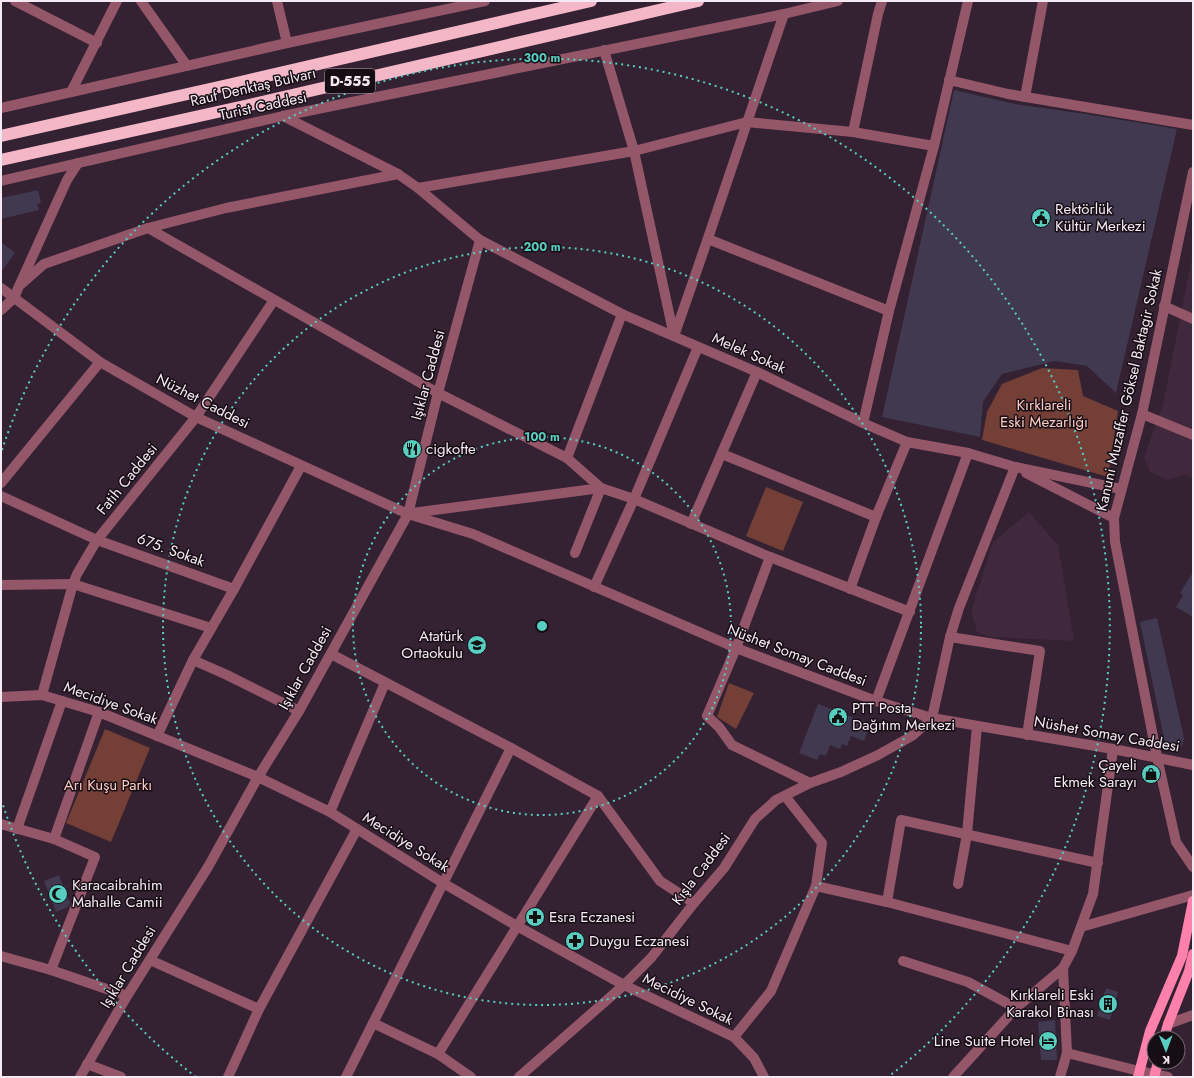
<svg xmlns="http://www.w3.org/2000/svg" width="1194" height="1078" font-family="Jost,sans-serif">
  <style>
    .built { fill: #40283d }
    .green { fill: #743f37 }
    .building { fill: #41394f }
    .lines { fill: none; stroke-linecap: round; stroke-linejoin: round }
    .minor { stroke: #94576a; stroke-width: 10 }
    .major { stroke: #fe81ab; stroke-width: 10 }
    .highway { stroke: #f4b7c8; stroke-width: 12 }
    .ring { fill: none; stroke: #58cec0; stroke-width: 2; stroke-dasharray: 2 4 }
    .labels { text-anchor: middle; dominant-baseline: central; stroke-width: 3; stroke-linejoin: round; paint-order: stroke }
    .shield { fill: #170e15; stroke: #b2a7b0; stroke-width: 1 }
    .shield-label { font-size: 14px; font-weight: bold; fill: #f5e9f3 }
    .street-label { font-size: 15px; fill: #f5e9f3; stroke: #170e15 }
    .poi-label { font-size: 15px; fill: #f5e9f3; stroke: #170e15; text-anchor: start }
    .park-label { font-size: 15px; fill: #fec9c0; stroke: #170e15 }
    .centre { fill: #58cec0; stroke: #170e15; stroke-width: 2 }
    .ring-label { font-size: 12px; text-anchor: middle; font-weight: bold; fill: #58cec0; stroke: #170e15; stroke-width: 3; stroke-linejoin: round; paint-order: stroke }
  </style>
  <rect width="100%" height="100%" fill="#342132"/>
  <g class="built">
    <polygon points="1193,253 1193,478 1185,474 1168,480 1150,472 1144,458 1163,404"/>
    <polygon points="1029,512 1058,545 1074,641 991,637 977,632 971,611 993,542"/>
  </g>
  <g class="green">
    <polygon points="1042,368 1078,370 1083,396 1118,411 1108,477 982,440 987,412 1002,384"/>
    <polygon points="766,487 803,502 783,551 746,536"/>
    <polygon points="729,683 754,693 736,729 717,717"/>
    <polygon points="105,729 150,748 111,842 66,823"/>
  </g>
  <g class="building">
    <polygon points="954,90 1015,104 1086,114 1177,129 1116,393 1087,366 1055,361 1002,374 983,402 980,437 882,417"/>
    <polygon points="38,190 41,203 37,204 39,210 1,219 1,198"/>
    <polygon points="1,242 15,253 1,272"/>
    <polygon points="1193,572 1193,617 1176,607 1183,595 1180,593"/>
    <polygon points="1157,618 1184,738 1182,746 1165,743 1140,622"/>
    <polygon points="818,704 870,724 864,741 851,736 847,746 842,744 840,749 830,745 826,756 820,754 817,760 799,753"/>
    <polygon points="59,875 70,903 68,907 56,912 44,881"/>
    <polygon points="1106,988 1118,992 1110,1020 1097,1016"/>
    <polygon points="1055,1020 1057,1060 1041,1060 1038,1022"/>
  </g>
  <g class="lines">
    <g class="minor">
      <polyline points="15,1 97,43"/>
      <polyline points="141,1 187,66"/>
      <polyline points="277,1 287,43"/>
      <polyline points="604,50 634,151 674,336"/>
      <polyline points="949,80 1008,94 1193,125"/>
      <polyline points="71,92 117,1"/>
      <polyline points="1025,97 1043,1"/>
      <polyline points="1,108 287,43 485,1"/>
      <polyline points="283,116 398,174 418,188 480,240 622,314 757,372 863,423 907,442 968,453 1015,467 1121,489"/>
      <polyline points="853,132 878,14 882,1"/>
      <polyline points="934,146 968,1"/>
      <polyline points="1193,172 1142,414 1114,518 1115,542 1157,757 1176,842 1193,867"/>
      <polyline points="1,181 283,116 784,14 838,1"/>
      <polyline points="418,188 634,151 747,122 853,132 934,146 889,311 863,423"/>
      <polyline points="148,228 438,393 567,458 622,314"/>
      <polyline points="708,239 889,311"/>
      <polyline points="20,284 67,180 78,163"/>
      <polyline points="1,288 100,362 196,417 408,514 473,534 736,648 876,701 932,718 1113,749 1193,765"/>
      <polyline points="1164,306 1193,319"/>
      <polyline points="1,310 14,298 19,286 44,264 148,228 226,208 398,174"/>
      <path d="M674,336C712,229 747,121 784,14"/>
      <polyline points="1142,414 1193,435"/>
      <polyline points="722,454 876,517"/>
      <polyline points="567,458 601,488 575,553"/>
      <polyline points="1026,473 1114,518"/>
      <polyline points="1,483 100,362"/>
      <polyline points="1,496 97,540 234,589"/>
      <polyline points="412,513 601,488 634,499 770,557 910,612"/>
      <polyline points="691,524 757,372"/>
      <polyline points="770,557 736,648 707,716 719,727 732,745 810,783"/>
      <polyline points="1,585 73,584 211,628"/>
      <polyline points="594,587 634,499 698,347"/>
      <polyline points="850,589 876,517 907,442"/>
      <polyline points="950,637 1040,651 1027,735"/>
      <polyline points="331,654 511,748 598,796 660,881 694,903"/>
      <polyline points="193,660 227,675 299,711"/>
      <polyline points="42,695 73,584 77,574 97,540 196,417 274,300"/>
      <polyline points="1,697 42,695 99,712 258,777 330,812 443,883 517,926 624,985 734,1037 754,1058 764,1077"/>
      <polyline points="876,701 968,453"/>
      <polyline points="157,736 193,660 234,589 301,466"/>
      <polyline points="330,812 385,683"/>
      <polyline points="1,824 54,839 95,857 51,970"/>
      <polyline points="17,829 62,701"/>
      <polyline points="54,839 99,712"/>
      <polyline points="958,884 967,834 977,726"/>
      <polyline points="816,886 887,902 1072,951"/>
      <polyline points="887,902 901,820 1098,863"/>
      <polyline points="1081,927 1193,895"/>
      <polyline points="1,956 51,970 127,996"/>
      <polyline points="150,960 259,1009"/>
      <polyline points="903,961 968,982 1016,1008"/>
      <polyline points="373,1023 438,1054 471,1077"/>
      <polyline points="1168,1024 1193,1015"/>
      <polyline points="734,1037 771,991 816,886 822,843 785,796"/>
      <polyline points="1067,1053 1139,1071 1168,1077"/>
      <polyline points="438,1054 598,796"/>
      <polyline points="87,1064 121,1077"/>
      <polyline points="80,1077 127,996 208,867 258,777 299,711 408,514 438,393 480,240"/>
      <polyline points="228,1077 259,1009 357,829"/>
      <polyline points="346,1077 511,748"/>
      <polyline points="519,1077 624,985 651,958 694,903 724,868 755,819 776,800 810,783 841,772 878,755 912,736 932,718 950,637 959,608 1015,467"/>
      <polyline points="953,1077 1016,1008 1063,968 1072,951 1093,894 1113,749"/>
      <polyline points="1060,1077 1067,1053 1063,968"/>
    </g>
    <g class="major">
      <polyline points="1164,1038 1168,1024 1189,971 1193,954"/>
      <polyline points="1138,1077 1150,1031 1182,956 1193,901"/>
      <polyline points="1154,1077 1158,1062"/>
    </g>
    <g class="highway">
      <polyline points="1,136 232,84 591,1"/>
      <polyline points="1,160 249,105 698,1"/>
    </g>
  </g>
  <g class="ring">
    <circle cx="542" cy="626" r="189"/>
    <circle cx="542" cy="626" r="379"/>
    <path d="M196 1077A568 568 0 0 1 2 802M2 450A568 568 0 1 1 888 1077"/>
  </g>
  <defs>
    <g id="civic-disc" transform="scale(1)"><circle r="9.5" fill="#58cec0" stroke="#170e15"/><path d="M-.6-6.5H3V-4.5H.6V-3L4-1V1h2V6H-6V1h2V-1L-.6-3ZM-1.2 2.5V6h2.4V2.5Z" fill="#111"/></g>
    <g id="restaurant-disc" transform="scale(1)"><circle r="9.5" fill="#58cec0" stroke="#170e15"/><path d="M-5-6h1v4h1v-4h1v4h1v-4h1v5L-1.5 .5V6h-2V.5L-5-1ZM5-6V6H3V1.5H1.5Q1.5-4 5-6Z" fill="#111"/></g>
    <g id="school-disc" transform="scale(1)"><circle r="9.5" fill="#58cec0" stroke="#170e15"/><path d="M0-5L7-2L0 1L-7-2ZM-4 1L0 2.5L4 1V4Q0 6-4 4Z" fill="#111"/></g>
    <g id="shop-disc" transform="scale(1)"><circle r="9.5" fill="#58cec0" stroke="#170e15"/><path d="M-5-2.5h2.3a2.7 3.5 0 0 1 5.4 0H5L5.5 6h-11ZM-1.5-2.5h3a1.5 2.3 0 0 0-3 0Z" fill="#111"/></g>
    <g id="mosque-disc" transform="scale(1)"><circle r="9.5" fill="#58cec0" stroke="#170e15"/><path d="M3.5-4.9A6 6 0 1 0 3.5 4.9A5 5 0 1 1 3.5-4.9Z" fill="#111"/></g>
    <g id="pharmacy-disc" transform="scale(1)"><circle r="9.5" fill="#58cec0" stroke="#170e15"/><path d="M-2-6h4v4h4v4h-4v4h-4v-4h-4v-4h4Z" fill="#111"/></g>
    <g id="building-disc" transform="scale(1)"><circle r="9.5" fill="#58cec0" stroke="#170e15"/><path d="M-4-6H4V6H1V3H-1V6H-4ZM-2.5-4.3h1.7v1.8h-1.7ZM.8-4.3h1.7v1.8H.8ZM-2.5-1h1.7V.8h-1.7ZM.8-1h1.7V.8H.8Z" fill="#111"/></g>
    <g id="hotel-disc" transform="scale(1)"><circle r="9.5" fill="#58cec0" stroke="#170e15"/><path d="M-6-4.5h1.5V1H6V5H4.5V3h-9V5H-6ZM-4 0a1.8 1.8 0 1 1 3.6 0ZM.5 0V-2.5h3Q6-2.5 6 0Z" fill="#111"/></g>
  </defs>
  <g fill-rule="evenodd">
    <use href="#civic-disc" x="1041" y="218"/>
    <use href="#restaurant-disc" x="412" y="449"/>
    <use href="#school-disc" x="477" y="645"/>
    <use href="#civic-disc" x="838" y="717"/>
    <use href="#shop-disc" x="1151" y="774"/>
    <use href="#mosque-disc" x="58" y="894"/>
    <use href="#pharmacy-disc" x="535" y="917"/>
    <use href="#pharmacy-disc" x="575" y="941"/>
    <use href="#building-disc" x="1108" y="1004"/>
    <use href="#hotel-disc" x="1048" y="1041"/>
  </g>
  <g class="labels">
    <rect class="shield" x="325" y="69" width="50" height="24" rx="3"/>
    <g class="shield-label">
      <text x="350" y="81">D-555</text>
    </g>
    <g class="street-label">
      <text transform="translate(253 87) rotate(-13)">Rauf Denktaş Bulvarı</text>
      <text transform="translate(263 106) rotate(-12)">Turist Caddesi</text>
      <text transform="translate(749 353) rotate(24)">Melek Sokak</text>
      <text transform="translate(428 375) rotate(-75)">Işıklar Caddesi</text>
      <text transform="translate(1129 390) rotate(-77)">Kanuni Muzaffer Göksel Baktagir Sokak</text>
      <text transform="translate(203 401) rotate(27)">Nüzhet Caddesi</text>
      <text transform="translate(127 479) rotate(-51)">Fatih Caddesi</text>
      <text transform="translate(171 550) rotate(20)">675. Sokak</text>
      <text transform="translate(797 655) rotate(21)">Nüshet Somay Caddesi</text>
      <text transform="translate(305 668) rotate(-61)">Işıklar Caddesi</text>
      <text transform="translate(111 703) rotate(20)">Mecidiye Sokak</text>
      <text transform="translate(1107 734) rotate(10)">Nüshet Somay Caddesi</text>
      <text transform="translate(406 842) rotate(32)">Mecidiye Sokak</text>
      <text transform="translate(701 869) rotate(-53)">Kışla Caddesi</text>
      <text transform="translate(128 967) rotate(-59)">Işıklar Caddesi</text>
      <text transform="translate(688 999) rotate(26)">Mecidiye Sokak</text>
    </g>
    <g class="poi-label">
      <text x="1055" y="209">Rektörlük<tspan x="1055" dy="17">Kültür Merkezi</tspan></text>
      <text x="426" y="449">cigkofte</text>
      <text x="463" y="636" text-anchor="end">Atatürk<tspan x="463" dy="17">Ortaokulu</tspan></text>
      <text x="852" y="708">PTT Posta<tspan x="852" dy="17">Dağıtım Merkezi</tspan></text>
      <text x="1137" y="765" text-anchor="end">Çayeli<tspan x="1137" dy="17">Ekmek Sarayı</tspan></text>
      <text x="72" y="885">Karacaibrahim<tspan x="72" dy="17">Mahalle Camii</tspan></text>
      <text x="549" y="917">Esra Eczanesi</text>
      <text x="589" y="941">Duygu Eczanesi</text>
      <text x="1094" y="995" text-anchor="end">Kırklareli Eski<tspan x="1094" dy="17">Karakol Binası</tspan></text>
      <text x="1034" y="1041" text-anchor="end">Line Suite Hotel</text>
    </g>
    <g class="park-label">
      <text x="1044" y="405">Kırklareli<tspan x="1044" dy="17">Eski Mezarlığı</tspan></text>
      <text x="108" y="785">Arı Kuşu Parkı</text>
    </g>
  </g>
  <circle cx="542" cy="626" r="6" class="centre"/>
  <g class="ring-label">
    <text x="542" y="62">300 m</text>
    <text x="542" y="251">200 m</text>
    <text x="542" y="441">100 m</text>
  </g>
  <rect width="1194" height="1078" fill="none" stroke="#f5e9f3" stroke-width="4"/>
  <g transform="translate(1166 1050) rotate(179)"><circle r="19" fill="#170e15" stroke="#70666e"/>
  <path d="M0-3L7 15L0 10L-7 15Z" fill="#58cec0"/>
  <text y="-6" font-size="11" font-weight="bold" text-anchor="middle" fill="#f5e9f3">K</text>
  </g>
</svg>
